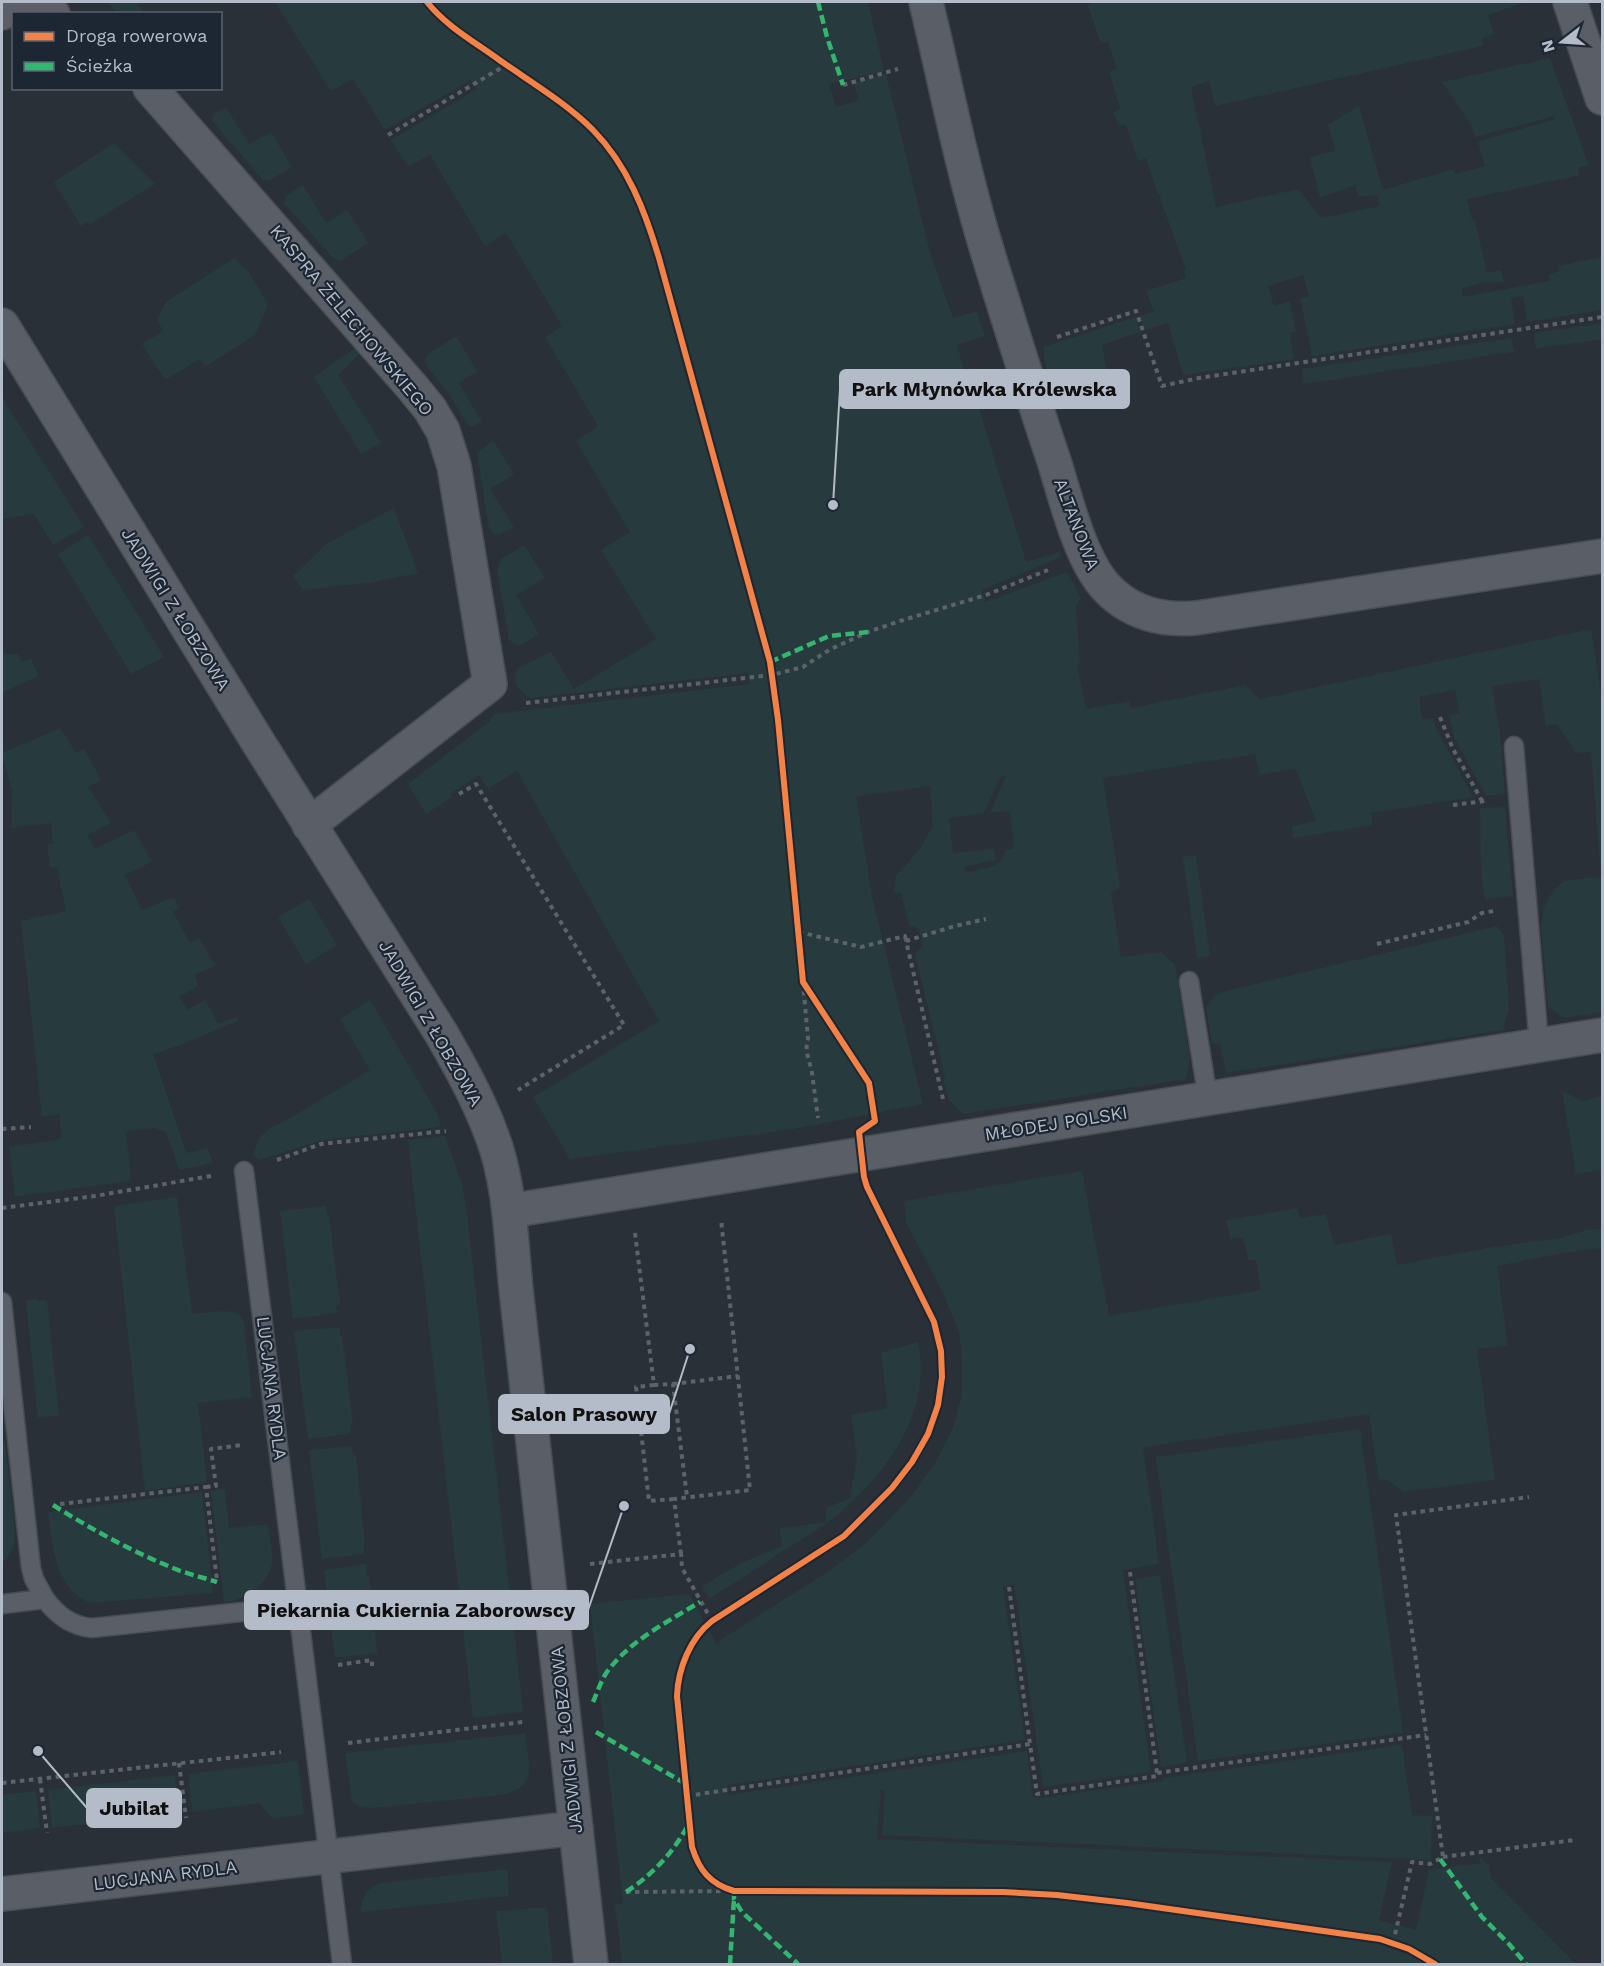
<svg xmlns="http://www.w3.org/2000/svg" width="1604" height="1966" font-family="'Work Sans',sans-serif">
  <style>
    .green { fill: #273a3e; fill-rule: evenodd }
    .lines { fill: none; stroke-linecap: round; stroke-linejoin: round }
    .service-casing { stroke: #484c53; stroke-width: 21 }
    .minor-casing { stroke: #484c53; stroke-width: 36 }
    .path { stroke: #5d636a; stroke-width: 4; stroke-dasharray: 4.5 4.5; stroke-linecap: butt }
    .service { stroke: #5a5e66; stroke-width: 18 }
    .minor { stroke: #5a5e66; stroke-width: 33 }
    .quiet { stroke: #33b770; stroke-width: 4.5; stroke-dasharray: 9 4.5; stroke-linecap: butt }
    .cycleway-casing { stroke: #1d2633; stroke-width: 10 }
    .cycleway { stroke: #f48246; stroke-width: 6 }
    .labels { text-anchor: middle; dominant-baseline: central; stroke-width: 4.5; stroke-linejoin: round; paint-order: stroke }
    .street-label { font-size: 18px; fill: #b4bcc9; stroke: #1d2633 }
    .leader { fill: none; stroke: #b4bcc9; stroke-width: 2 }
    .callout-dot { fill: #b4bcc9; stroke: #1d2633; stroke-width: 2 }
    .callout { fill: #b4bcc9; stroke: #b4bcc9; stroke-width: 2 }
    .callout-label { font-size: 20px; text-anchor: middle; font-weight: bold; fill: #111 }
  </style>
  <rect width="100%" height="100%" fill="#2a3038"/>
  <g class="green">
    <polygon points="107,2 137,2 143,13 118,13"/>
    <path d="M275,2H868L884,71L829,84L836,107L859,100L854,83L886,74L929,249L953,318L977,311L985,336L957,345L964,370L974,368L978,379L996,373L1001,388L1006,386L1009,393L978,405L1026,562L1059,552L1061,557L982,590L985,602L1067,572L1081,598L1076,606L1080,664L1077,665L1086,709L1129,701L1131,708L1245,685L1260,699L1591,629L1602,702V1012L1563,1018L1548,1006L1541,924L1545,905L1553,891L1564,881L1601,876L1591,752L1576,753L1557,724L1546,726L1539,679L1492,686L1500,733L1505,794L1486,796L1454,737L1449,715L1459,713L1455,690L1419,697L1422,719L1433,718L1438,732L1473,797L1371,813L1372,825L1293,838L1292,826L1316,821L1296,769L1260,775L1255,754L1103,778L1120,887L1111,893L1121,957L1161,952L1175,964L1190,1059L1186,1079L963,1114L949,1100L943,1079L945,1077L915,954L923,946L919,929L909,925L901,893H894L896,876L919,850L933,826L930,786L856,797L872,896L923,1104L788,1130L570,1159L533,1097L659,1021L517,771L488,789L479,775L450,794L452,797L426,814L408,784L489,722L494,714L750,684L748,673L530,698C520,691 510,682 517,669L551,652L574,689L656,639L601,550L630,532L576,441L598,426L545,337L562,326L506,233L485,246L430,155L408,167L391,140L477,89L470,80L385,130L353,79L331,91ZM1006,776L990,813L1010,811L1014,848L1005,850C1004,868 981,869 966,873L964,867L996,860L994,849L953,853L949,818L984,813L1000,777Z"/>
    <polygon points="1096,2 1526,2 1488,15 1494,34 1482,38 1483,46 1215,106 1209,81 1191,87 1216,207 1298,189 1321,218 1380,206 1377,195 1359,197 1355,185 1320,198 1310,157 1336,151 1328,125 1359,106 1383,190 1453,169 1455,174 1485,166 1478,142 1555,119 1555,116 1475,137 1470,123 1442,82 1550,58 1589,166 1578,168 1580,175 1467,199 1472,220 1475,220 1487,273 1501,270 1504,282 1483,283 1462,288 1462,297 1550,281 1549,274 1560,271 1559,266 1602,257 1602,310 1527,322 1523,296 1511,298 1515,324 1312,356 1300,298 1309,296 1303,275 1268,286 1274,306 1290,301 1296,332 1290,333 1294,359 1183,375 1168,323 1146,330 1140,316 1154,312 1146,291 1186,278 1184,271 1186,270 1160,198 1161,194 1158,195 1146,158 1138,161 1126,125 1119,126 1113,112 1120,109 1109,72 1117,69 1108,41 1101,44 1088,5"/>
    <polygon points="226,107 249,144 271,132 292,167 269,181 262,179 212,121 214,114"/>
    <polygon points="114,143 155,184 90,224 88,222 81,226 54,182"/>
    <polygon points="303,185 326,223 347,210 368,243 340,261 334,259 284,203 287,195"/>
    <polygon points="234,258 248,271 268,304 255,335 205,367 200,359 165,380 142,344 163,331 157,319 166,302"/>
    <path d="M1135,317L1140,332L1102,345L1112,397C1083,404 1062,417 1050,380C1047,369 1043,359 1044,347Z"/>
    <polygon points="1602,323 1602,339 1536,349 1534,333"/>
    <polygon points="456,336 477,371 459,383 482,422 471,427 466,422 450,395 424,362 427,355"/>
    <polygon points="1511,338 1514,352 1304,384 1302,369"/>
    <polygon points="355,348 364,349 338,375 381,443 361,454 314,377"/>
    <polygon points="2,397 84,527 53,545 34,514 2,519"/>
    <polygon points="493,440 514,474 490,489 514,527 499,535 493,533 489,528 477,453"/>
    <polygon points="394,508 418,573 368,583 303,590 293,576 326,544"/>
    <polygon points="88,535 164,657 131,674 58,554"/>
    <polygon points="524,545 545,578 516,595 539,634 519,646 512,643 509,639 497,570 501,559"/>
    <polygon points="2,654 18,654 21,662 31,658 38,676 2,693"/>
    <polygon points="60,728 76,753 84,748 101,780 88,787 111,823 88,835 94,849 134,830 152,862 125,875 142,910 173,897 180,907 173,912 190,943 199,938 216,966 195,974 198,986 179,997 188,1010 205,1000 218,1023 237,1017 238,1021 183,1044 153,1054 186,1153 208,1148 213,1163 179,1170 166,1132 155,1128 126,1132 131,1179 130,1181 15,1197 9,1147 56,1140 61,1138 60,1114 42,1117 21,921 66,911 57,867 50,867 47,844 53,843 51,823 11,828 12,792 2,753"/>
    <polygon points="1505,807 1513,896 1485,900 1481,871 1480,808"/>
    <polygon points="1196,855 1210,956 1197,958 1183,857"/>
    <polygon points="309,899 337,945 306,964 278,917"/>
    <polygon points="1497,926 1504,935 1509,1008 1503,1030 1226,1073 1220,1043 1212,1044 1206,1008 1215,996 1222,992"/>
    <polygon points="370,1000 437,1113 441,1127 322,1140 259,1160 253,1154 260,1137 269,1129 290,1118 370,1070 340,1019"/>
    <polygon points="1562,1091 1583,1101 1602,1096 1602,1170 1576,1174"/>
    <polygon points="445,1136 462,1184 468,1222 523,1712 473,1718 408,1140"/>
    <polygon points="1082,1171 1109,1316 1261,1290 1256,1260 1248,1260 1243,1237 1230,1239 1226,1220 1297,1208 1300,1218 1326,1214 1334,1245 1391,1234 1397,1265 1492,1247 1561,1238 1586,1230 1602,1228 1602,1248 1562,1253 1497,1266 1508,1346 1477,1349 1495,1480 1404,1492 1385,1479 1379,1480 1369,1414 1143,1447 1159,1564 1123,1570 1151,1772 1043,1787 1014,1584 1003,1587 1025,1740 728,1785 729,1795 1027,1751 1033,1797 1041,1798 1163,1781 1163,1778 1402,1745 1412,1815 1432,1816 1431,1860 882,1835 885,1791 881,1790 877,1839 1392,1862 1379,1920 1416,1930 1429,1870 1480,1863 1479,1857 1489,1865 1491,1878 1576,1964 622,1964 615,1904 623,1903 590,1604 689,1594 717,1645 722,1639 829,1571 865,1544 911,1497 935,1463 952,1430 962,1395 962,1357 959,1332 943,1293 906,1222 904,1201"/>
    <path d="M177,1197L192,1314C203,1314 229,1308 238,1314C240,1315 242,1320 244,1322L252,1397L198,1403L207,1482L145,1491L114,1206Z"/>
    <polygon points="326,1206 327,1215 329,1215 340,1305 336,1305 337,1313 293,1319 280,1211"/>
    <polygon points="37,1299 38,1301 47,1300 59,1415 38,1418 26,1301"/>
    <polygon points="339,1327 340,1336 342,1336 353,1425 350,1425 351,1434 308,1439 294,1331"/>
    <path d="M918,1342C933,1411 887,1474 836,1516C821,1528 803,1539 786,1549C761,1566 735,1583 709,1599L702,1586L743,1562L782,1546L780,1528L826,1522V1508L850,1498L857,1458L851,1415L888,1408L881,1353Z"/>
    <polygon points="1360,1429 1403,1733 1198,1761 1156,1457"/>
    <polygon points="2,1442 5,1442 15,1533 13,1549 2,1564"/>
    <polygon points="352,1446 353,1455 356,1455 365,1545 363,1545 364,1554 322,1559 309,1450"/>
    <path d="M225,1489L229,1528L268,1524C269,1537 273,1550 272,1562C270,1585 243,1600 224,1603L211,1491Z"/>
    <path d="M202,1492L213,1593L90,1603C54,1588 53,1545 48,1512Z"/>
    <polygon points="366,1564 366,1575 369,1575 377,1653 335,1658 324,1570"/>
    <polygon points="1160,1575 1187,1762 1161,1767 1135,1579"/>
    <path d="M525,1733C528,1762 540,1787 502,1795L372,1808L358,1806L352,1800L345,1753Z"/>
    <polygon points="298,1761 304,1814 273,1819 259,1803 192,1812 188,1774"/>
    <polygon points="175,1775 179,1813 52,1828 48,1790"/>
    <polygon points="36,1791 40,1828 2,1833 2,1795"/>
    <path d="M507,1869L509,1896L361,1912C360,1899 367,1888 380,1883Z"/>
    <polygon points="547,1907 553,1964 502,1964 496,1911"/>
  </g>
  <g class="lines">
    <g class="service-casing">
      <g id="service">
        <polyline points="1514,746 1539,1045"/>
        <polyline points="1189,981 1208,1099"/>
        <polyline points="244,1171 342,1964"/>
        <polyline points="2,1302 31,1568 34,1579 45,1599 2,1604"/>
        <path d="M45,1599C57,1615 71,1626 92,1628L298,1606"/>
      </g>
    </g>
    <g class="minor-casing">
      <g id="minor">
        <path d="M926,2C942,68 955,135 973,201C983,240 996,279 1008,318C1023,366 1038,414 1054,461C1066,499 1080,558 1105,586C1129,613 1162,621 1196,618L1602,556"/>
        <polyline points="1570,2 1602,98"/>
        <polyline points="2,13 18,2 25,2 53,14"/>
        <polyline points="150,88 413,388 430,409 443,431 454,466 490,684 309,825"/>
        <path d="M2,325L258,742L441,1033C460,1066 479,1100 492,1136C510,1182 511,1240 516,1289L591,1964"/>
        <polyline points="509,1211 1602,1035"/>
        <polyline points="2,1894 576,1828"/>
      </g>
    </g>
    <g class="path">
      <polyline points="843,85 898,69"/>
      <polyline points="388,135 506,65"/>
      <polyline points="1057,337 1136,311 1162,386 1199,378 1602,317"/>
      <polyline points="526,703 772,675 803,667 829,650 868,632 900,621 986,595 1048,570"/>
      <polyline points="1440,717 1453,749 1482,801"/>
      <polyline points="459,794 476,784 624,1025 518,1090"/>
      <polyline points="1453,805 1485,801"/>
      <polyline points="799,932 861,947 905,936 906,941"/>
      <polyline points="1377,944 1468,922 1482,913 1494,911"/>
      <path d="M803,982L808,1039C804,1053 810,1060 812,1073C814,1088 816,1103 818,1118"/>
      <polyline points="943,1099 906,941 955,926 986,919"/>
      <polyline points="2,1129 31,1127"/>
      <polyline points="277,1160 321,1144 446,1131"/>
      <polyline points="2,1208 95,1196 211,1176"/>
      <polyline points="635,1233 654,1385 673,1384 687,1497"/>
      <polyline points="673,1384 738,1376"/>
      <polyline points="654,1385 636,1387 649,1501 674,1499"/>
      <polyline points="206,1487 216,1486 211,1449 242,1445"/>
      <polyline points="60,1504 206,1487 217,1581"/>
      <polyline points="681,1554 674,1499 750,1490 721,1219"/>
      <polyline points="590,1564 681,1554 682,1568 712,1621"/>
      <polyline points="1130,1572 1157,1773"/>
      <polyline points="1009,1587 1030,1744"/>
      <polyline points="338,1665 372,1660 372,1666"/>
      <polyline points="348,1743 523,1722"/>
      <polyline points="179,1763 186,1818"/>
      <polyline points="40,1779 47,1833"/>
      <polyline points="2,1783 281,1752"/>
      <polyline points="687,1796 1030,1744 1037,1794 1157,1776 1157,1773 1426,1735"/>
      <polyline points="1443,1857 1574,1840"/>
      <polyline points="626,1892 734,1891"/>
      <polyline points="1393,1943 1412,1862 1430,1864 1443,1857 1396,1515 1529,1497"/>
    </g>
    <use href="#service" class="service"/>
    <use href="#minor" class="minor"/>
    <g class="quiet">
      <polyline points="818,2 827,37 843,85"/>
      <polyline points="770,662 829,636 868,632"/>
      <path d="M53,1505C91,1529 131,1551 173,1568C187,1574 202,1577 217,1582"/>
      <path d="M593,1702C598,1691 602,1677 610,1668C633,1639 669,1621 700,1602"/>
      <polyline points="596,1732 686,1784"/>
      <polyline points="1440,1859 1482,1917 1509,1944 1526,1964"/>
      <polyline points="734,1891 734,1899 742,1912 798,1964"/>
      <path d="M626,1892C652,1875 674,1852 688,1825"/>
      <polyline points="730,1964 734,1899"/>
    </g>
    <g class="cycleway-casing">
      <path id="cycleway" d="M427,2C446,26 473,41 498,59C529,81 565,102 593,130C628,166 645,211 659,258L770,662L778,720L803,982L869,1083L875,1121L859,1132L864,1177L867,1187L934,1322L941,1351L942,1377L938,1405L928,1434L912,1462L892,1488L844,1536L712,1621C690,1638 678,1669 677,1696L692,1847C699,1870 710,1884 734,1891L1003,1892L1057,1895L1127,1903L1380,1939L1409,1949L1435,1964"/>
    </g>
    <use href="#cycleway" class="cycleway"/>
  </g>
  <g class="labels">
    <g class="street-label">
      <text transform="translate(352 320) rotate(50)">KASPRA ŻELECHOWSKIEGO</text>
      <text transform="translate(1077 524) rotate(69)">ALTANOWA</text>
      <text transform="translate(176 609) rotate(58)">JADWIGI Z ŁOBZOWA</text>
      <text transform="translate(431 1023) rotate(60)">JADWIGI Z ŁOBZOWA</text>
      <text transform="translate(1056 1123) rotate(-9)">MŁODEJ POLSKI</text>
      <text transform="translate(272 1388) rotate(83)">LUCJANA RYDLA</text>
      <text transform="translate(566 1740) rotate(-96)">JADWIGI Z ŁOBZOWA</text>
      <text transform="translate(165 1875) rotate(-7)">LUCJANA RYDLA</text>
    </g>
  </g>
  <path class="leader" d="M833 505L840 389M690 1349L669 1414M624 1506L588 1610M38 1751L87 1808"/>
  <g class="callout-dot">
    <circle cx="833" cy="505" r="6"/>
    <circle cx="690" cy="1349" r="6"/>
    <circle cx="624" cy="1506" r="6"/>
    <circle cx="38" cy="1751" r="6"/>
  </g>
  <g class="callout">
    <rect x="840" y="370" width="289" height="38" rx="6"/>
    <rect x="499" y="1395" width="170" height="38" rx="6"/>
    <rect x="245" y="1591" width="343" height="38" rx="6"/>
    <rect x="87" y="1789" width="94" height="38" rx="6"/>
  </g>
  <g class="callout-label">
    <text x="984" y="396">Park Młynówka Królewska</text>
    <text x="584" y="1421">Salon Prasowy</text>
    <text x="416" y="1617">Piekarnia Cukiernia Zaborowscy</text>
    <text x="134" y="1815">Jubilat</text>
  </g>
  <rect width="1604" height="1966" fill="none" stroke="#b4bcc9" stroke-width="6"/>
  <rect x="12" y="12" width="210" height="78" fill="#1d2633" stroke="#59626f" stroke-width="1.5"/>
  <rect x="24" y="32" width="30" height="9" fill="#f48246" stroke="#59626f" stroke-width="1.5"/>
  <text x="66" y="42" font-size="18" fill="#b4bcc9">Droga rowerowa</text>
  <rect x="24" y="62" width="30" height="9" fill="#33b770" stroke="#59626f" stroke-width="1.5"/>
  <text x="66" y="72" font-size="18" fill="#b4bcc9">Ścieżka</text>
  <g transform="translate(1562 42) rotate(253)" stroke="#1d2633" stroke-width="4.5" paint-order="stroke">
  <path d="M0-4.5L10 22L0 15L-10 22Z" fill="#b4bcc9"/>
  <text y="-9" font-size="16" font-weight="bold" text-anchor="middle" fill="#b4bcc9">N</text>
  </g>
</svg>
